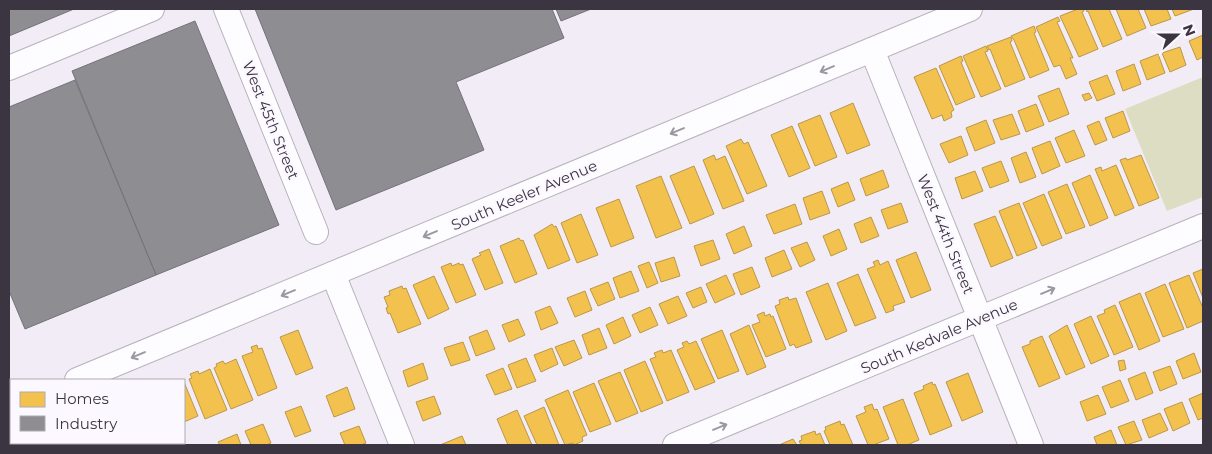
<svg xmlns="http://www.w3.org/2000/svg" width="1212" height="454" font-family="Montserrat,sans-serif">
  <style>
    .green { fill: #ddddc3 }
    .homes { fill: #f2c14e; stroke: #bb974a }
    .industry { fill: #8d8d92; stroke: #74727a }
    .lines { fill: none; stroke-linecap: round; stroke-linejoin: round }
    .minor-casing { stroke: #b7b1bc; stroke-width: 26 }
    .minor { stroke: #fdfcfe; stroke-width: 24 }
    .oneway { stroke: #9c98a0 }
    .labels { text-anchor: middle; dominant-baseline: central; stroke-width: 5; stroke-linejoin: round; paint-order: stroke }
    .street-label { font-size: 15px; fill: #3b3441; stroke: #fcf8ff }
  </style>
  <rect width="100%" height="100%" fill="#f2ecf7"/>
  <polygon class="green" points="1203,77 1203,197 1167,211 1125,109"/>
  <g class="homes">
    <polygon points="1078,9 1083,9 1084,11 1082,12 1098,49 1079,57 1060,16"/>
    <polygon points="1086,9 1109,9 1122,39 1103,47 1088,11 1087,12"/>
    <polygon points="1116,9 1138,9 1146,28 1127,36"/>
    <polygon points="1144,9 1167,9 1171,19 1151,26"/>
    <polygon points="1172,9 1194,9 1175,16"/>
    <polygon points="1058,17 1060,21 1057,22 1073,58 1070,58 1077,74 1066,79 1060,65 1054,67 1036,27"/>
    <polygon points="1034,26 1036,32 1034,33 1049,70 1030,78 1014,40 1011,36"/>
    <polygon points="1203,35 1203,57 1197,60 1189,41"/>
    <polygon points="1011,37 1012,41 1010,42 1025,79 1005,87 990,49 989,50 987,46"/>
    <polygon points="986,46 988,51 985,52 1001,89 981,97 963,56"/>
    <polygon points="1180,47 1186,65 1170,72 1162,53"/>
    <polygon points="1158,54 1165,73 1147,80 1140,61"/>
    <polygon points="961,56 963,61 961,62 975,97 956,105 939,66"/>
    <polygon points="1134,64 1141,84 1123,91 1116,71"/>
    <polygon points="936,68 954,110 951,112 952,117 944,121 942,115 932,119 914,77"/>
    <polygon points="1107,75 1115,94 1097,101 1089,82"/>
    <polygon points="1059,88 1069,114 1049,122 1038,96"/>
    <polygon points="1089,93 1092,98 1085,101 1082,95"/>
    <polygon points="853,103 870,145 847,154 830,113"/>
    <polygon points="1036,104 1044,125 1026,132 1018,111"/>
    <polygon points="1123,111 1130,131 1113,138 1105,118"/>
    <polygon points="1012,114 1020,134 1001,140 993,120"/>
    <polygon points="820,115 837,157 815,166 798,124"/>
    <polygon points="986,120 995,143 975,151 966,128"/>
    <polygon points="1099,121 1107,140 1095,145 1087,126"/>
    <polygon points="792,126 810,168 789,177 771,135"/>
    <polygon points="1074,130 1085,156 1066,163 1055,138"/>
    <polygon points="961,136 968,155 949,163 940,144"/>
    <polygon points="741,139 744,144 748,142 767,186 747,194 726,146"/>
    <polygon points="1050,141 1060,166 1042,174 1032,148"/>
    <polygon points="1026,152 1036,177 1020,183 1011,158"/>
    <polygon points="714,155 716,160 725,156 744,201 723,209 703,160"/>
    <polygon points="1141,155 1159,198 1139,206 1120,160 1126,158 1127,160"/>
    <polygon points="1001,161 1009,181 990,188 982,168"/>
    <polygon points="1116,165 1134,208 1115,216 1095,169 1101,167 1102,171"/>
    <polygon points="694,166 714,214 690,224 670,176"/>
    <polygon points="883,170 889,187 866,196 860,179"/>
    <polygon points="975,171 983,191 962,199 955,178"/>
    <polygon points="1090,175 1108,218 1090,226 1072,183"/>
    <polygon points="661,176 682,228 656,238 636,186"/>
    <polygon points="848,182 855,200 838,207 831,189"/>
    <polygon points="1067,184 1085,227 1066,234 1048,192"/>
    <polygon points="822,191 830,213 810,220 803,198"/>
    <polygon points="1044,194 1062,238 1042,246 1023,203"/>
    <polygon points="619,199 634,238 611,247 596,208"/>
    <polygon points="901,203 908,222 888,229 881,210"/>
    <polygon points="1019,203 1037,248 1017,256 999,211"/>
    <polygon points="795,204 802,224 774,234 766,215"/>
    <polygon points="581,214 598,255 577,263 561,223"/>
    <polygon points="995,216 1013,258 991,267 974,224"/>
    <polygon points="871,217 879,236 861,243 854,224"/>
    <polygon points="552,224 554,227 556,226 570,260 548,269 534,235"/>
    <polygon points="744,226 752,246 734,254 726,234"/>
    <polygon points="839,229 847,249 831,256 823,236"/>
    <polygon points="519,238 521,241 523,240 537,274 515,283 500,246"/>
    <polygon points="713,240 720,259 701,266 694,246"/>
    <polygon points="807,242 815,260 800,267 791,248"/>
    <polygon points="489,249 503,283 485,290 472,259 481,255 479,253"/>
    <polygon points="784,250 792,269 772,277 765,258"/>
    <polygon points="916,252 931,290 911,298 896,260"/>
    <polygon points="674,257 680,276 661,282 655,263"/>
    <polygon points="878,260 880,265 888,261 905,302 893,306 894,310 886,313 867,269 875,266 873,262"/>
    <polygon points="649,262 658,283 647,288 638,266"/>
    <polygon points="451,263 452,266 459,263 460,265 463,264 476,295 456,303 441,267"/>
    <polygon points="752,267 760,287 741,295 733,274"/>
    <polygon points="1203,269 1203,298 1193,273"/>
    <polygon points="631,271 639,291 620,298 613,278"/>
    <polygon points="858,274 876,318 855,326 837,283"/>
    <polygon points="726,275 735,294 715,303 706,284"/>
    <polygon points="1189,275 1203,308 1203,321 1187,328 1169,283"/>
    <polygon points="434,276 449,309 428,319 413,285"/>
    <polygon points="608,282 615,299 598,306 590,289"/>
    <polygon points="828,283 847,331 826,340 806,292"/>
    <polygon points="1165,284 1184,329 1163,337 1145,293"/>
    <polygon points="402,286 403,289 406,288 421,324 398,333 390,313 388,314 386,308 388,307 384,297 390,295 389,291"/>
    <polygon points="701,287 707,302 693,308 686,293"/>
    <polygon points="585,291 592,310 575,317 567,298"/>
    <polygon points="1140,293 1160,341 1139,350 1119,302"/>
    <polygon points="678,296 687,316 668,324 659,304"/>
    <polygon points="788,297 789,300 796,298 812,342 796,348 794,344 790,346 775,306 780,304 779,300"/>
    <polygon points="1115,305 1133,347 1114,355 1097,316 1105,313 1104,310"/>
    <polygon points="550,306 558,323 541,330 535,312"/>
    <polygon points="650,307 658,325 640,333 632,315"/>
    <polygon points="764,312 765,316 770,314 771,317 773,316 786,349 766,357 752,325 760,322 757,315"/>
    <polygon points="1091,316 1109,356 1091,364 1074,324"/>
    <polygon points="623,317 631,336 614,344 606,325"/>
    <polygon points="518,319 525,335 509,342 502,325"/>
    <polygon points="749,325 766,367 747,375 730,334"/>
    <polygon points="1067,325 1085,367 1066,375 1049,336"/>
    <polygon points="599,328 607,348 589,355 582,335"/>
    <polygon points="298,330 313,368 296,375 280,337"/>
    <polygon points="487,330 495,349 476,356 469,337"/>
    <polygon points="722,330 739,371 718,379 701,339"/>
    <polygon points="1042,336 1060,378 1039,387 1022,347 1030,344 1030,341"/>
    <polygon points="574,340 582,358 564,366 555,347"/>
    <polygon points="687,341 689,344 696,341 715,382 695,390 677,350 684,347 682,343"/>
    <polygon points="463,342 470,360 451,366 444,348"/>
    <polygon points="257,345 258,349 262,348 277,388 258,396 242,356 253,352 251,347"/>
    <polygon points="552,348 558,364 541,372 534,355"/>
    <polygon points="662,350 663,353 671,350 689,392 667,401 650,359 656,357 654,353"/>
    <polygon points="1194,353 1201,372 1183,379 1176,361"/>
    <polygon points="526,358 536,381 517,388 508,365"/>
    <polygon points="236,359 253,400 231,409 214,368 217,366 216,364 223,361 225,364"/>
    <polygon points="1124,360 1126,369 1120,371 1118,361"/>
    <polygon points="645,361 663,403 641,412 624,370"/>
    <polygon points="423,363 428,379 408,387 403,371"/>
    <polygon points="1170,366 1177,384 1160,391 1153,372"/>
    <polygon points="503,368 512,389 495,395 486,375"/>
    <polygon points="210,369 227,410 205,419 189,379 192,378 190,374 198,371 199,374"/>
    <polygon points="620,372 638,413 616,422 598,381"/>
    <polygon points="1145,372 1153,393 1136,400 1128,379"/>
    <polygon points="968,373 983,412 962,421 946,382"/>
    <polygon points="1120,380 1129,401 1111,408 1102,387"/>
    <polygon points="184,382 198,416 184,422"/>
    <polygon points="932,382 933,385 935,384 952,426 930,435 914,393 924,389 923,386"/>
    <polygon points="594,383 611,424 590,432 573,392"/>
    <polygon points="347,387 355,409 334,417 326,396"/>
    <polygon points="568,390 587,435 582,437 583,441 574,445 573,443 565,445 545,400"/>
    <polygon points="1203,393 1203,418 1198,420 1189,399"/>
    <polygon points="1098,395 1106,414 1087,421 1080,402"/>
    <polygon points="434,396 441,414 423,421 416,402"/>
    <polygon points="903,399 919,440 907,445 898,445 883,407"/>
    <polygon points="1182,402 1190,423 1173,431 1164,409"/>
    <polygon points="872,404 874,410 877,409 889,439 873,445 868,445 856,416 866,412 864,407"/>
    <polygon points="301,406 311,431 295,437 285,412"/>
    <polygon points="544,407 559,445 537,445 524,416"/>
    <polygon points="517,410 532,445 508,445 497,419"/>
    <polygon points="1160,413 1168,430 1149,438 1142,420"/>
    <polygon points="840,421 841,425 844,424 853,445 830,445 824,431 826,430 825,427"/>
    <polygon points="1134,421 1142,440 1126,445 1118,427"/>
    <polygon points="263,424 271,443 266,445 251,445 245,431"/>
    <polygon points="359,426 366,443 361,445 345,445 340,433"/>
    <polygon points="1111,430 1117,445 1097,445 1094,437"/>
    <polygon points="815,431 816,435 820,433 825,445 801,445 799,441 802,440 801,436"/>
    <polygon points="237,434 241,445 220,445 218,442"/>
    <polygon points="462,436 466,445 440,445"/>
    <polygon points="793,439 797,445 779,445"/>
    <polygon points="42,443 67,443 68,445 45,445 44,443"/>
    <polygon points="73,443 95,443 96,445 74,445"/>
    <polygon points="102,443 122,443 123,445 103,445"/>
    <polygon points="129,443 151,443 145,445 130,445"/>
  </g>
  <g class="industry">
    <polygon points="9,9 74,9 9,36"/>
    <polygon points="255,9 552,9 564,38 456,82 484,150 336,210"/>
    <polygon points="556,9 591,9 561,21"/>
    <polygon points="195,21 279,225 156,275 72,71"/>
    <polygon points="75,80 156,275 25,329 9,291 9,107"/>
  </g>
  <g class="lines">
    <g class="minor-casing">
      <g id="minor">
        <polyline points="226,9 316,232"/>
        <polyline points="872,50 1031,445"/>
        <polyline points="9,68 152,9"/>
        <polyline points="333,274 402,445"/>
        <polyline points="77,380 970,9"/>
        <polyline points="9,408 11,407"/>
        <polyline points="675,445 1203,226"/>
      </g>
    </g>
    <use href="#minor" class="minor"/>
  </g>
  <defs><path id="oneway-shaft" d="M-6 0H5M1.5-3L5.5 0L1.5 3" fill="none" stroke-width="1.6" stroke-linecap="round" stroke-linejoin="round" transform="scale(1.25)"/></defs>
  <g class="oneway">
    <use href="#oneway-shaft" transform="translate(827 69) rotate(157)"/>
    <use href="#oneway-shaft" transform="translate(677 131) rotate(157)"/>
    <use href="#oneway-shaft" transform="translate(430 234) rotate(157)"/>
    <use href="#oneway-shaft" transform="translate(1048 291) rotate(-23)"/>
    <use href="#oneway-shaft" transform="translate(288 293) rotate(157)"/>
    <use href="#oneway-shaft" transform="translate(138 355) rotate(157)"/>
    <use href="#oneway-shaft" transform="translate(720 427) rotate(-22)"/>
  </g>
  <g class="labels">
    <g class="street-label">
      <text transform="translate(271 120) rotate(68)">West 45th Street</text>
      <text transform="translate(524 195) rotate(-23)">South Keeler Avenue</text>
      <text transform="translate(946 234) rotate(68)">West 44th Street</text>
      <text transform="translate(939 336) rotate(-23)">South Kedvale Avenue</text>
    </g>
  </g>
  <rect width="1212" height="454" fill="none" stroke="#3b3441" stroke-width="20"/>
  <rect x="10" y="379" width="175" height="65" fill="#fcf8ff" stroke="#afaab3"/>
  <rect x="20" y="392" width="25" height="15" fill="#f2c14e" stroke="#afaab3"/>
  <text x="55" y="404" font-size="15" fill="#3b3441">Homes</text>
  <rect x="20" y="416" width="25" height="15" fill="#8d8d92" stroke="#afaab3"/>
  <text x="55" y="429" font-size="15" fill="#3b3441">Industry</text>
  <g transform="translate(1177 35) rotate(69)" stroke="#fcf8ff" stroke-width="4" paint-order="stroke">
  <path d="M0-4L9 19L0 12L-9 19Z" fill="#3b3441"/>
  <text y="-8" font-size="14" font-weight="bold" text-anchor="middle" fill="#3b3441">N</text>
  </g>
</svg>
